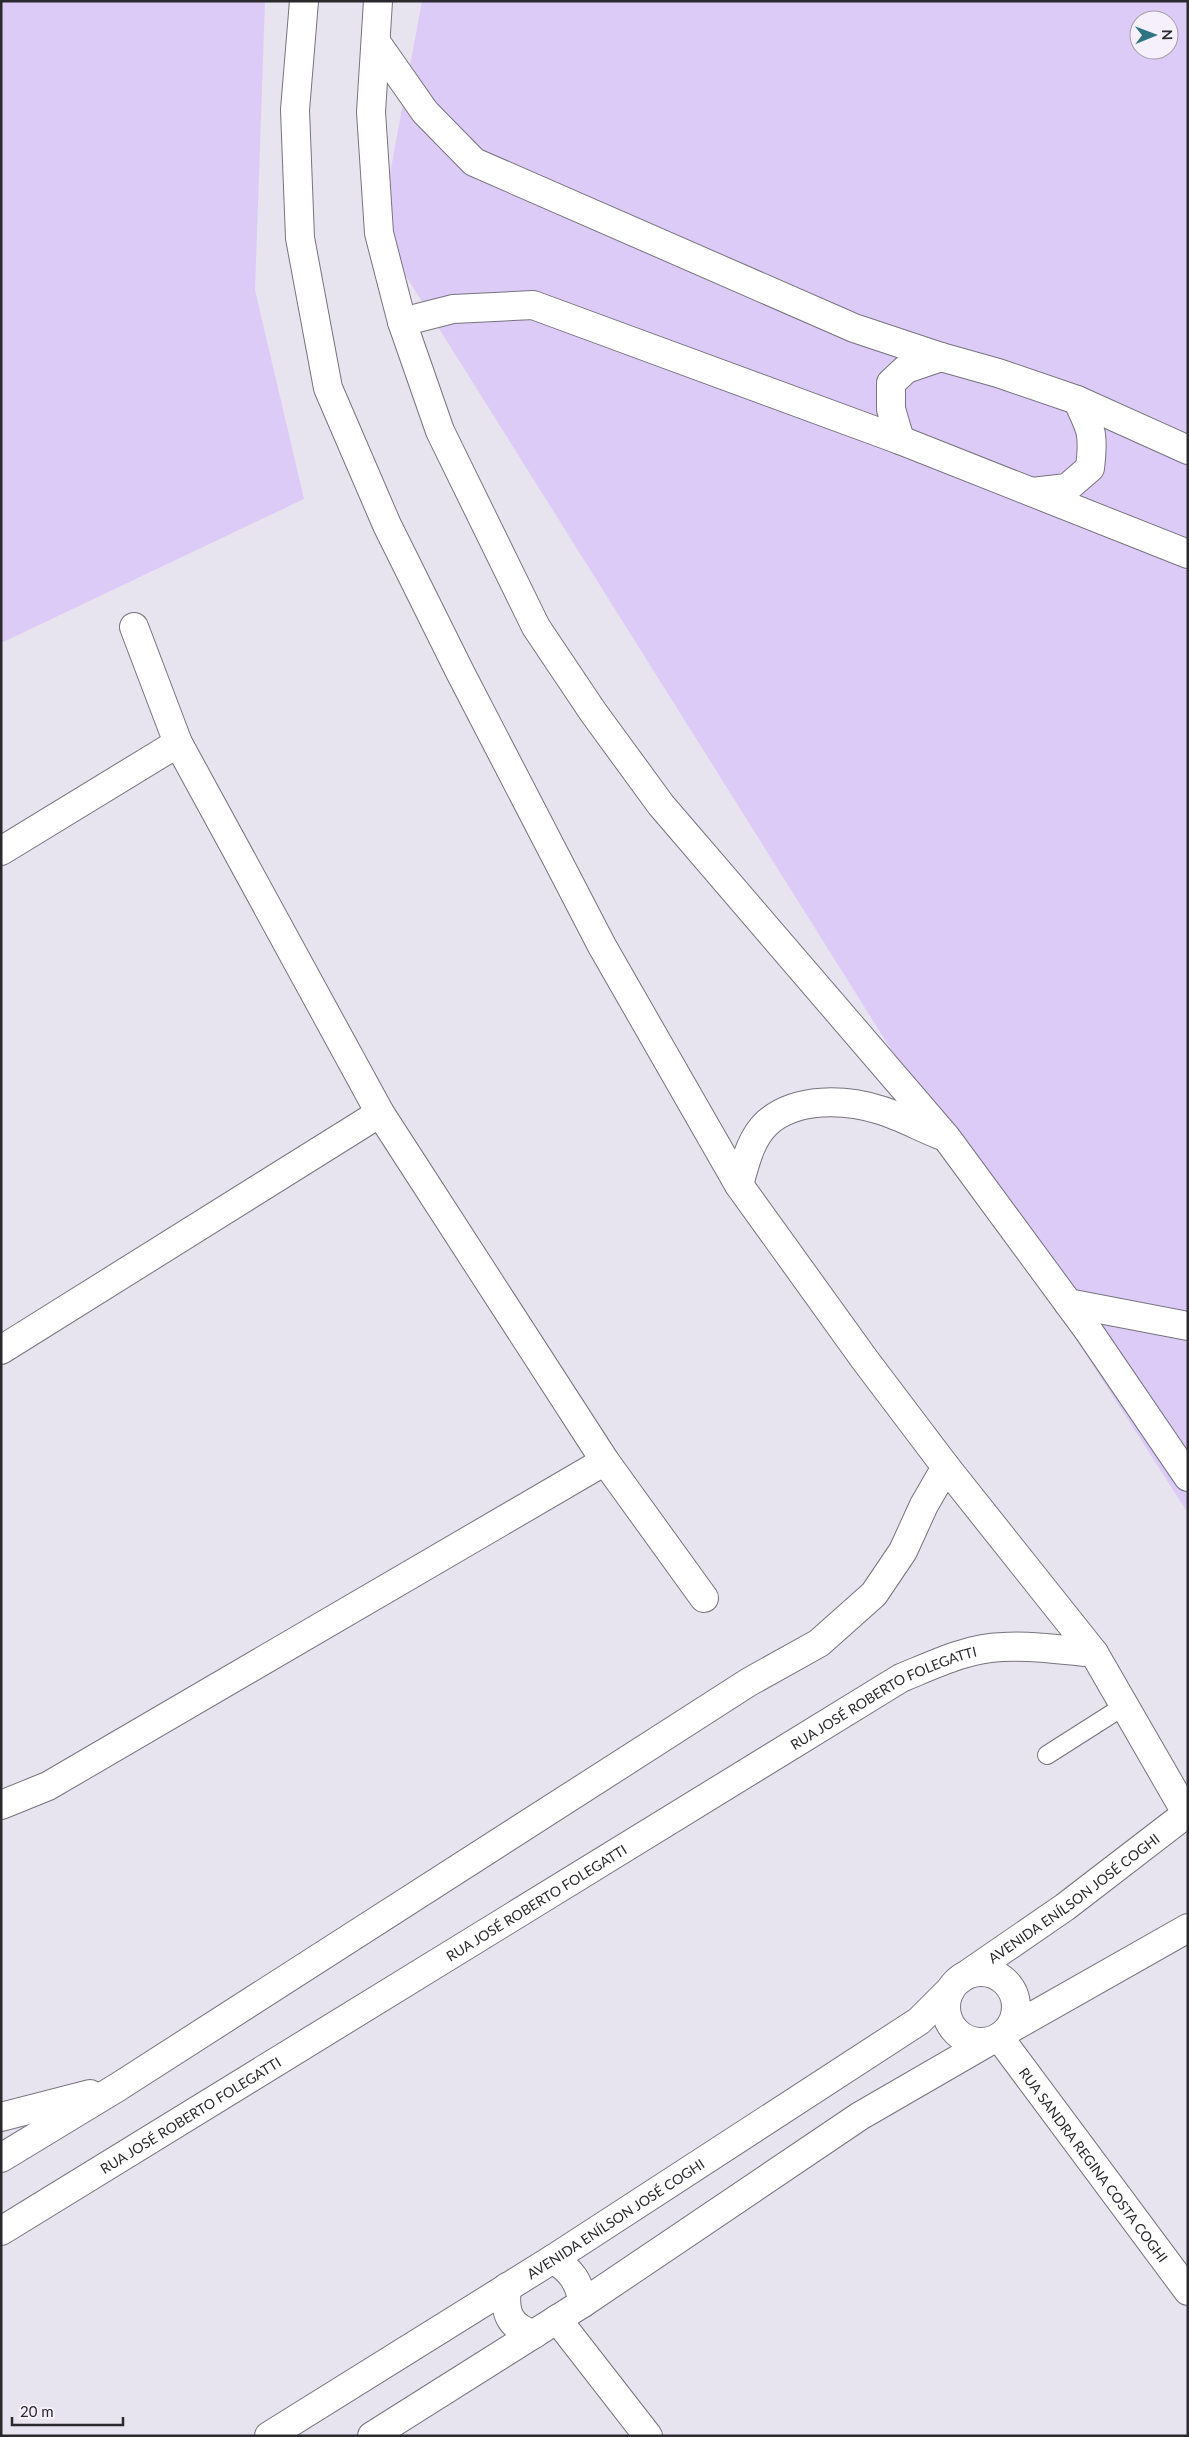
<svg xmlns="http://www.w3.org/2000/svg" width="1189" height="2437" font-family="Lato,sans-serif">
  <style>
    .green { fill: #dccbf7; fill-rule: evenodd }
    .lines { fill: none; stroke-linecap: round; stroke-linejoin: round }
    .service-casing { stroke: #77737e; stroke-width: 20 }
    .minor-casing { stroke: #77737e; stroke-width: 30 }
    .secondary-casing { stroke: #77737e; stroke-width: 30 }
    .service { stroke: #fff; stroke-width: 18 }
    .minor { stroke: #fff; stroke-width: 28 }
    .secondary { stroke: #fff; stroke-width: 28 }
    .labels { text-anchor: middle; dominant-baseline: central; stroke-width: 5; stroke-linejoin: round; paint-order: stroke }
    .street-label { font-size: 14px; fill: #2a292d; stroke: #f5f0fc }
  </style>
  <rect width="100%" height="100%" fill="#e7e3ef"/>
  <g class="green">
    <polygon points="1,1 265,1 255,290 304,499 1,643"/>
    <path d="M422,1H1188V1513L946,1137L379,233ZM1139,20H1169V50H1139Z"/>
  </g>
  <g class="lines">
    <g class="service-casing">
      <polyline id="service" points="1047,1755 1124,1706"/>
    </g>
    <g class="minor-casing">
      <g id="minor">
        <polyline points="376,42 425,112 474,162 854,328 941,357 998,373 1077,400 1188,450"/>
        <polyline points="402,322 453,309 533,305 900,440 1188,554"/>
        <polyline points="900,440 891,409 891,383 906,369 941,357"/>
        <path d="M1032,492L1067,488L1090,468C1094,435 1092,430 1077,400"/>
        <polyline points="134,627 178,743 380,1113 605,1461 704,1598"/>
        <polyline points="1,851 178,743"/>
        <polyline points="1068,1303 1188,1326"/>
        <polyline points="1,1350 380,1113"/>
        <polyline points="1,1805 48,1786 605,1461"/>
        <circle cx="981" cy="2007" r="35"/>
        <path id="s1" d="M959,1980L1065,1907L1186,1814"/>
        <polyline points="1008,2030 1188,1928"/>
        <path id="s2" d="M999,2037L1188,2291"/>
        <polyline points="1,2117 90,2094"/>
        <polyline points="1,2158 118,2087 749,1682 819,1643 874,1594 903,1551 924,1505 946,1467"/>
        <path id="s3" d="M1,2231L901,1678C933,1665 967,1648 1002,1647C1033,1645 1064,1650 1094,1653"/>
        <path d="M553,2259C572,2271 579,2282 583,2303"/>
        <path d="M507,2287C504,2311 508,2327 534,2334"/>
        <polyline points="557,2319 648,2436"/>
        <path id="s4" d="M269,2436L553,2259L919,2021L951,1989"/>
        <polyline points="372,2436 583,2303 860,2116 988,2042"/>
      </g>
    </g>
    <g class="secondary-casing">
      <g id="secondary">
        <polyline points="304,1 295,110 300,238 328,388 387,525 460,672 602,946 739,1185 865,1360 946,1467 1094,1653 1188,1816"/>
        <polyline points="378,1 371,112 379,233 402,322 440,431 536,627 593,712 661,805 946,1137 1088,1330 1188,1477"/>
        <path d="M739,1185C745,1164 750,1139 767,1123C796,1097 845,1099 880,1110C900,1116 920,1127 940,1135"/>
      </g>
    </g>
    <use href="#service" class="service"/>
    <use href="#minor" class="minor"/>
    <use href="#secondary" class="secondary"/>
  </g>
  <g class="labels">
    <g class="street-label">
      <text stroke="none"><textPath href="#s3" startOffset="1032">RUA JOSÉ ROBERTO FOLEGATTI</textPath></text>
      <text stroke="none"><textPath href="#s1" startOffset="141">AVENIDA ENÍLSON JOSÉ COGHI</textPath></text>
      <text stroke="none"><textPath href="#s3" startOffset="628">RUA JOSÉ ROBERTO FOLEGATTI</textPath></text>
      <text stroke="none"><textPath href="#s3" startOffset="222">RUA JOSÉ ROBERTO FOLEGATTI</textPath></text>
      <text stroke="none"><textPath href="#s2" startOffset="159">RUA SANDRA REGINA COSTA COGHI</textPath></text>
      <text stroke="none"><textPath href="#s4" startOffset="409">AVENIDA ENÍLSON JOSÉ COGHI</textPath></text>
    </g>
  </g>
  <rect width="1189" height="2437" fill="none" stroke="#2a292d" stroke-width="5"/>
  <g transform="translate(1154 35) rotate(89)"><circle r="24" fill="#f5f0fc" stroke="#a4a0a9"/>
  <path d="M0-4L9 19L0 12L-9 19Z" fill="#307484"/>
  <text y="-8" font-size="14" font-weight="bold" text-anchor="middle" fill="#2a292d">N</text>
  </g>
  <path d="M12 2417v8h111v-8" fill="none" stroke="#2a292d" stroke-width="2.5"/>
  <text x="20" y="2417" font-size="15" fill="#2a292d" stroke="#f5f0fc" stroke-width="4" paint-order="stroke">20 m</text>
</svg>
